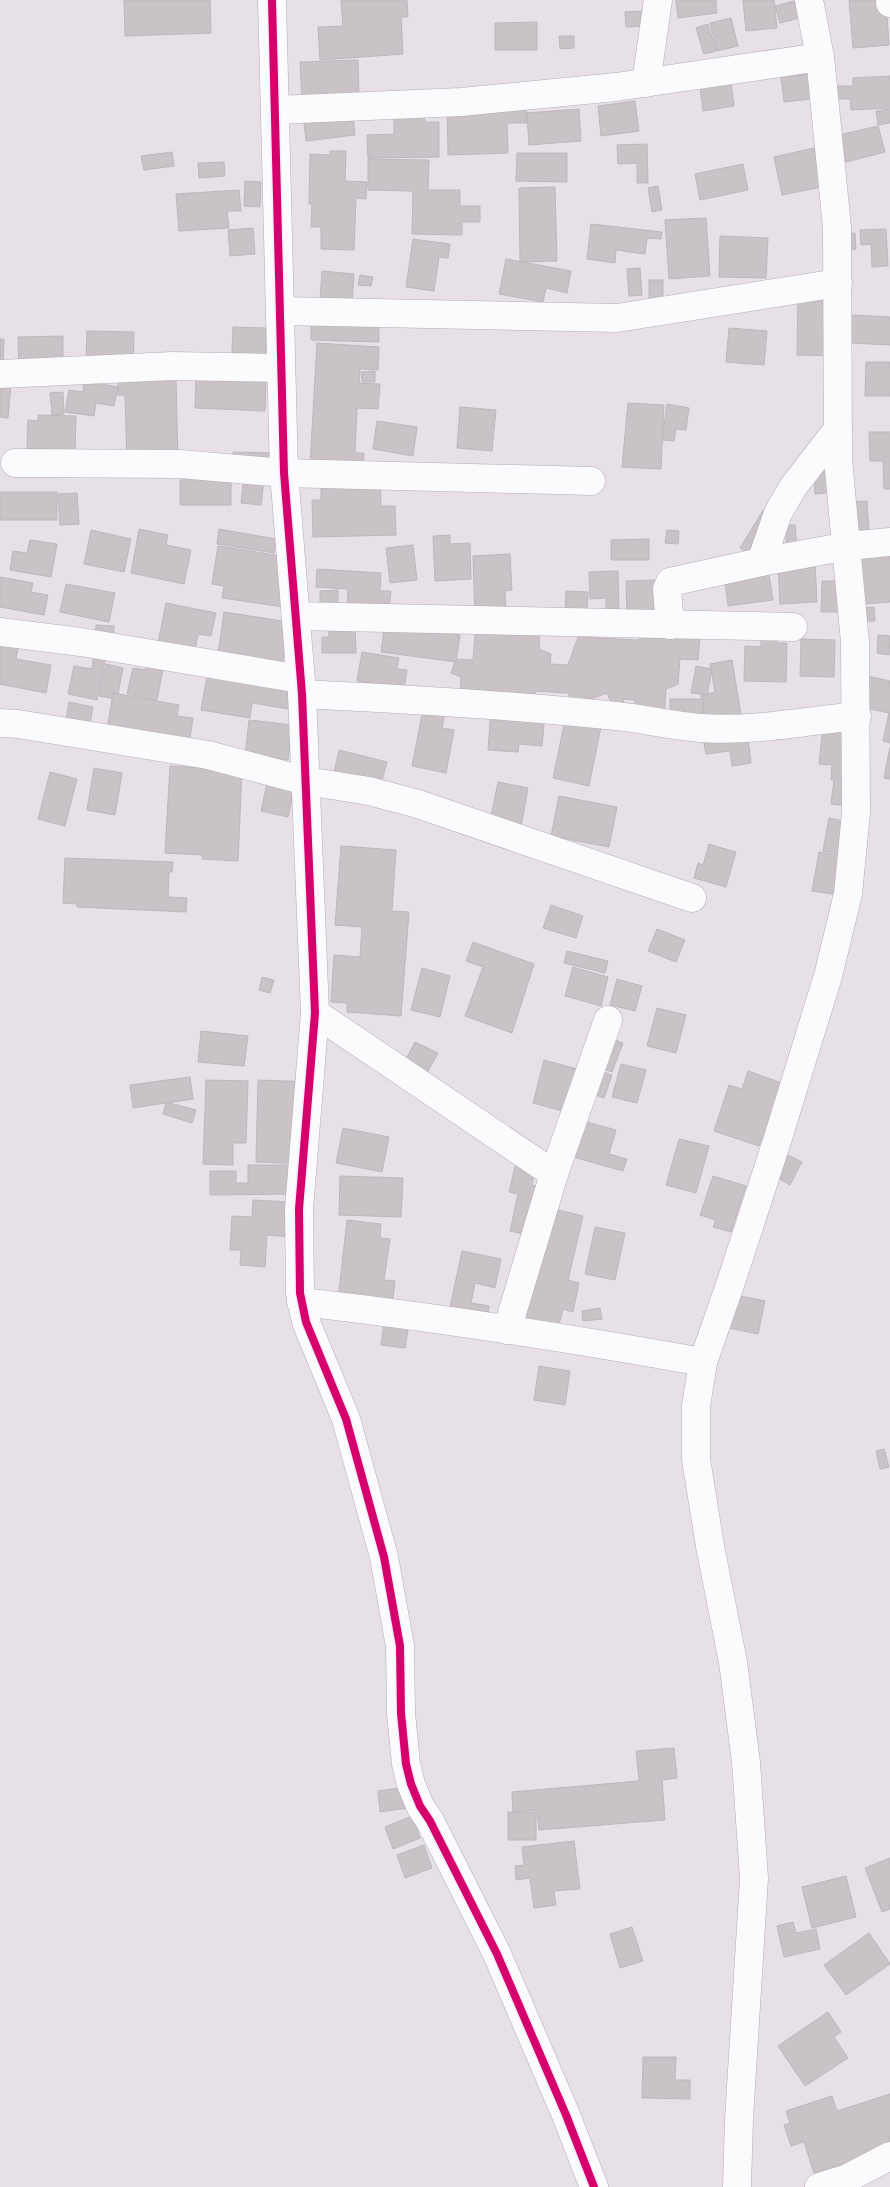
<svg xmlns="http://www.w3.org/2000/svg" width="890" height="2187" font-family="'Source Sans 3',sans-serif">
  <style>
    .building { fill: #c9c2c7; stroke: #bdb6bb }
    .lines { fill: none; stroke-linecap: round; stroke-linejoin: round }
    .minor-casing { stroke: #b3adb4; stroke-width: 29 }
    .minor { stroke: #fbfafc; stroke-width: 28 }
    .cycleway-casing { stroke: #f7eafa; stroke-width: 11 }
    .cycleway { stroke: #d6006c; stroke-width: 8 }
  </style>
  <rect width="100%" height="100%" fill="#e7e0e8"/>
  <g class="building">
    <polygon points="124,0 210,0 211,33 125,36"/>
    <polygon points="341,0 407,0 408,17 401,17 403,54 320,60 318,27 343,26"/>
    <polygon points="676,0 716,0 717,13 678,18"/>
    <polygon points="743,0 774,0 777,28 746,31"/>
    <polygon points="849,0 886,0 889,45 853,48"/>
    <polygon points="794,1 799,18 780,23 775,6"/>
    <polygon points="655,10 655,25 626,27 625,12"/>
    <polygon points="731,18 738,46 717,51 710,23"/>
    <polygon points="537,22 537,50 495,50 495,23"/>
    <polygon points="708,24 716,51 704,54 696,28"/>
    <polygon points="559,36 574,36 574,48 560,49"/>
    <polygon points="358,60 359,98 302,100 300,62"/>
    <polygon points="816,73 819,98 784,102 781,77"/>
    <polygon points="730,75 734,106 703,111 699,79"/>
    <polygon points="890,76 890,108 851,110 850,99 834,99 834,86 853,86 853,78"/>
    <polygon points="635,101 639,131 601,136 598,106"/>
    <polygon points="526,102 527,123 507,123 508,153 448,155 447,103"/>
    <polygon points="424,105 425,122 439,122 439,157 368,158 367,135 394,134 394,106"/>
    <polygon points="352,108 355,135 306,141 303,114"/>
    <polygon points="579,109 581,141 529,145 527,113"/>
    <polygon points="890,109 890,123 878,125 876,111"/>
    <polygon points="878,126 885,152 846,162 839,135"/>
    <polygon points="647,144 648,183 637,183 637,163 618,164 617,145"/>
    <polygon points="814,148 822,187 782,195 774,157"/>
    <polygon points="330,151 346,151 345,181 367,182 366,199 356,198 354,250 321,249 321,227 311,227 312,204 309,204 310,154 330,155"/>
    <polygon points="172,152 174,166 144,170 141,156"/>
    <polygon points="517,153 567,153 567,182 516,181"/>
    <polygon points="368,159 429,160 428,190 460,190 460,206 480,206 480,222 462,222 462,235 412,234 413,191 368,190"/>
    <polygon points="224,162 225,176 199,178 198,163"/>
    <polygon points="743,164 748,190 700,200 695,174"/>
    <polygon points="245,181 261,182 260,207 244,206"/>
    <polygon points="658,186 662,210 652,212 648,188"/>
    <polygon points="555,187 557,261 520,262 519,188"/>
    <polygon points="239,190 241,211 227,211 229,228 179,231 176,194"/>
    <polygon points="706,218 710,276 669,279 665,220"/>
    <polygon points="591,224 662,232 661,239 647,238 645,254 616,250 615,263 587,259"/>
    <polygon points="253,228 255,254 230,256 228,230"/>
    <polygon points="886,229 888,266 872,267 871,244 861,245 860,230"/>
    <polygon points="855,233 856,249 847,250 845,234"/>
    <polygon points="720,236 768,238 766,278 719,277"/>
    <polygon points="413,239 450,244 448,258 439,257 434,291 406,287"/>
    <polygon points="506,259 571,271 567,293 546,288 543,302 499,294"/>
    <polygon points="640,268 642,295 629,296 627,269"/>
    <polygon points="322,271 354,274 352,303 320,300"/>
    <polygon points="360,275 373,277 371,286 358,285"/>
    <rect x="649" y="280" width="14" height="20"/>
    <polygon points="798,291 816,292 816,301 836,301 835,356 797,355"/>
    <polygon points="851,315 890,317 890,345 850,343"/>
    <polygon points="311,317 379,318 379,342 311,340"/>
    <polygon points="233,327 266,328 266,354 232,353"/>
    <polygon points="729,328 767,331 764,365 726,362"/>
    <polygon points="87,331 134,332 133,368 86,360"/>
    <polygon points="63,336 63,356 54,356 55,371 19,372 18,337"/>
    <polygon points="0,339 4,339 3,368 0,368"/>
    <polygon points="317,343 379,347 378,370 360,369 359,383 380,384 378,409 357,408 355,453 364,453 363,468 310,465"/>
    <polygon points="866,362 890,362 890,396 865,396"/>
    <polygon points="375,371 375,382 362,382 361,372"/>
    <polygon points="196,375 266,378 265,411 195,408"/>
    <polygon points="176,379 178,462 127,463 125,395 118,395 118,380"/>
    <polygon points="84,381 118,387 114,406 96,403 94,416 65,412 69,390 83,392"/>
    <polygon points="0,384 11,385 8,418 0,417"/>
    <polygon points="63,392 64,414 52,415 50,393"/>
    <polygon points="628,403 664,405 661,469 622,467"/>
    <polygon points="667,404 689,408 686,430 676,429 674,441 662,440"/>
    <polygon points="460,407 496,410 492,451 457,448"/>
    <polygon points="38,415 76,416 75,452 38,464 38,449 27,449 28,420 38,421"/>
    <polygon points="377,421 417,427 413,456 373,449"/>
    <polygon points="869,432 890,432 890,489 884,489 883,461 870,461"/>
    <polygon points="233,452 270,453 269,468 233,467"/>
    <polygon points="842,470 844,491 815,494 814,473"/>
    <polygon points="244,478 264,480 261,505 241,503"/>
    <polygon points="380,478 381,506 395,506 396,535 313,537 312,500 321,500 321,479"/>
    <polygon points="231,479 231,505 180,505 180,480"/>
    <rect x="0" y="492" width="57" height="28"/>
    <polygon points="77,493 79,524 60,525 58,494"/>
    <polygon points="867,501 869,533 850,534 848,502"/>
    <polygon points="764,509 775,516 751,555 740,548"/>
    <polygon points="785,525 795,525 797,548 787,549"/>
    <polygon points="139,529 168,535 166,545 191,550 184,584 131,573"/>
    <polygon points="219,529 276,539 274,553 217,544"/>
    <polygon points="91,530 131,539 124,572 84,564"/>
    <polygon points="667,530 679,531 678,544 665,543"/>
    <polygon points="450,535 450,544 470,543 471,579 435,581 433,536"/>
    <polygon points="649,539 649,560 611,560 611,540"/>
    <polygon points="30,540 57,544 51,577 10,570 13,551 27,553"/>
    <polygon points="413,545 417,580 390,583 386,548"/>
    <polygon points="218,546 282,556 284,607 222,598 224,586 212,584"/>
    <polygon points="890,550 890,602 864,604 861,552"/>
    <polygon points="510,554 512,590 505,591 506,615 475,616 473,556"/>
    <polygon points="815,563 817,602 780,604 778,565"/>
    <polygon points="768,568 773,600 728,606 724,574"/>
    <polygon points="317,569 381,573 380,591 391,591 389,610 347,607 348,589 316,587"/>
    <polygon points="618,571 619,616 606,616 606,598 590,599 589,572"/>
    <polygon points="0,577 33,583 31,592 48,595 44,615 0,607"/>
    <polygon points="658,580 659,615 627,616 626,581"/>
    <polygon points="822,581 838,581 853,612 821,612"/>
    <polygon points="66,584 115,593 109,622 60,612"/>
    <polygon points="338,590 338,604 320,605 320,591"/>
    <polygon points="566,591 588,592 587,615 565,614"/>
    <polygon points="166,603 216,613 211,636 198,634 194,656 157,648"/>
    <polygon points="874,607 875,621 861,621 861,608"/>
    <polygon points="224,612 289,622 281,671 217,662"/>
    <polygon points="355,621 356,653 322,653 322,637 329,637 329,622"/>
    <polygon points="476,624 540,628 539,649 551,654 550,664 568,665 578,637 637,640 655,633 700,635 698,660 680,659 678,684 666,689 664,717 637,707 634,700 623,699 625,705 612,704 607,693 580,703 572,703 568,693 536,691 533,698 460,694 461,677 451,673 456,659 473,660"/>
    <polygon points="96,625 114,626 113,644 95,643"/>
    <polygon points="384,629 424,631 460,635 456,662 381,652"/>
    <polygon points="761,633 777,633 777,643 787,643 786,682 744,681 745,646 761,647"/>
    <polygon points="878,635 890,636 889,655 877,653"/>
    <polygon points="801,639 835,640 834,677 800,676"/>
    <polygon points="0,640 19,643 16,659 51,665 46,693 0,684"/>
    <polygon points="362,652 399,658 397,669 407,670 404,689 357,681"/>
    <polygon points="94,654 106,656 97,700 68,694 74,666 92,669"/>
    <polygon points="732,660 742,721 706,728 701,695 715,692 710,664"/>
    <polygon points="148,661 164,664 157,700 127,694 133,668 146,670"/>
    <polygon points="106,664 123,668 117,699 99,696"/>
    <polygon points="696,666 712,669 707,695 691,693"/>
    <polygon points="208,670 298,684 294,710 252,703 250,718 201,710"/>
    <polygon points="863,675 890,681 890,743 883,741 889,713 856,706"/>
    <polygon points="113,693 179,705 177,716 193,718 189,745 107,730"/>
    <rect x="670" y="699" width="33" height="17"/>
    <polygon points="69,702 93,707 89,730 65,725"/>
    <polygon points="424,704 446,708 442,728 454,730 446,773 412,766"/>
    <polygon points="491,709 545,714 542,746 519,744 518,752 488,750"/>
    <polygon points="249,720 292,725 288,760 245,755"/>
    <polygon points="565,720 601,727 589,786 553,778"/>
    <polygon points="823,725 846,728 858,807 831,804 834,780 831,780 832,765 819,764"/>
    <polygon points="747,731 751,763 732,766 730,751 706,754 703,738"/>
    <polygon points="890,747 890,779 884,778"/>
    <polygon points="339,750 387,762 380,788 333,776"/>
    <polygon points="170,766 242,770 238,861 202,859 203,855 165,853"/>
    <polygon points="94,768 122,773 115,815 87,810"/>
    <polygon points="50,772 77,779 65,826 38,819"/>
    <polygon points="268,779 295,785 288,817 261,811"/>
    <polygon points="498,782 528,788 521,827 490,821"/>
    <polygon points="559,796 617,807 609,847 551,836"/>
    <polygon points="829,818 854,823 848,855 823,851"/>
    <polygon points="709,844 736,852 726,887 694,878 698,863 703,865"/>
    <polygon points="341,846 396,850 392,911 409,912 401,1016 347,1012 347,1003 331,1002 334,955 360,957 362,927 335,925"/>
    <polygon points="819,852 851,857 845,896 812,891"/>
    <polygon points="65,858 173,862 172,872 169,872 168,897 187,898 186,912 77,907 77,904 63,903"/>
    <polygon points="551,905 583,916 576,938 543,928"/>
    <polygon points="657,929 685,940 676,962 648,951"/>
    <polygon points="473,942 534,964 512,1033 465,1016 483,967 466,961"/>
    <polygon points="567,951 608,961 605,973 564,963"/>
    <polygon points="573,967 608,977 601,1006 565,996"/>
    <polygon points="422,968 450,976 440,1017 411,1010"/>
    <polygon points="262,977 274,980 270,993 259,990"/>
    <polygon points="617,979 642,986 635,1011 610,1005"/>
    <polygon points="657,1008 686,1015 676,1053 647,1046"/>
    <polygon points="201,1031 248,1036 244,1066 198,1062"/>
    <polygon points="601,1035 623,1043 612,1072 590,1064"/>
    <polygon points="415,1042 438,1053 425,1077 403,1065"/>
    <polygon points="544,1060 581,1070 570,1113 533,1103"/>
    <polygon points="621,1064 646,1070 637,1103 612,1097"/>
    <polygon points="595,1069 612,1075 604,1098 587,1092"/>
    <polygon points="748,1071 782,1083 774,1141 762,1137 759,1146 714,1131 729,1085 742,1089"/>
    <polygon points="190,1077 193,1099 133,1108 130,1085"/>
    <polygon points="206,1080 248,1081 246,1143 233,1143 233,1165 203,1164"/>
    <polygon points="258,1080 313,1082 311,1164 256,1162"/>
    <polygon points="166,1102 196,1110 192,1123 163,1114"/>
    <polygon points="576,1119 616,1130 609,1154 627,1159 623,1171 566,1155"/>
    <polygon points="343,1128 389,1137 382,1172 336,1163"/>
    <polygon points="679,1139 709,1146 696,1193 666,1185"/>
    <polygon points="788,1155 802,1162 790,1185 776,1177"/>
    <polygon points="517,1158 537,1162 532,1185 551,1189 546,1207 583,1216 568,1280 579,1283 573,1312 563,1309 556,1337 502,1325 536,1237 510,1231 518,1194 509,1192"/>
    <polygon points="248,1165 301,1165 301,1194 210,1195 210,1171 236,1171 236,1183 248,1183"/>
    <polygon points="340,1176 403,1178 401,1217 339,1215"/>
    <polygon points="713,1176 746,1186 731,1232 713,1227 716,1220 700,1215"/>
    <polygon points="253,1200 308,1203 304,1238 267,1235 265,1267 240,1265 241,1250 230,1250 232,1216 252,1217"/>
    <polygon points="347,1220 381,1224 380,1238 390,1239 384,1280 395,1281 392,1305 338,1300"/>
    <polygon points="595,1227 625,1233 615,1280 585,1274"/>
    <polygon points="462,1251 501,1259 495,1288 475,1283 471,1303 489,1306 486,1325 448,1317"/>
    <polygon points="735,1295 765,1301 758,1334 728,1328"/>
    <polygon points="600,1308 602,1319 583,1321 582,1311"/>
    <polygon points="384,1321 409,1324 405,1348 381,1345"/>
    <polygon points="539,1366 570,1371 565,1405 534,1400"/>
    <polygon points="884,1449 889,1467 880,1469 876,1451"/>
    <polygon points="674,1748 677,1778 662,1780 665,1820 539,1830 537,1810 513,1812 512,1792 639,1781 636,1751"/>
    <polygon points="405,1787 408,1808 380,1812 378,1791"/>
    <rect x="508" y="1812" width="28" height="28"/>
    <polygon points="412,1816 420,1838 393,1849 385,1827"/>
    <polygon points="574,1841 580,1889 554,1891 556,1905 534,1908 530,1878 516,1880 515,1866 524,1865 522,1847"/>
    <polygon points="424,1845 432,1868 405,1878 397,1855"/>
    <polygon points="890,1858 890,1909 882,1912 865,1868"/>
    <polygon points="846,1876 856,1917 812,1928 802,1887"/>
    <polygon points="793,1922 796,1933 816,1929 820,1949 784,1957 777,1926"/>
    <polygon points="632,1927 643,1961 620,1968 610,1934"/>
    <polygon points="869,1933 890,1964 846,1995 824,1965"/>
    <polygon points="828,2012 841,2032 834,2037 848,2058 805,2086 778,2046"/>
    <polygon points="643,2057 676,2057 675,2080 690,2080 690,2099 642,2098"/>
    <polygon points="890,2094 890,2144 864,2153 865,2157 814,2173 804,2142 791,2146 784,2125 790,2123 786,2111 832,2096 837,2111"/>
  </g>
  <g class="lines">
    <g class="minor-casing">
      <g id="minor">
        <polyline points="272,0 284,473 302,694 315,1013 299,1209 300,1293 306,1322 346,1419 384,1557 400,1646 401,1713 406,1764 411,1784 420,1806 430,1821 497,1954 566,2115 594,2187"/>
        <polyline points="890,0 890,3"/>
        <polyline points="646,83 658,0"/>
        <polyline points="276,110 461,102 616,87 820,57"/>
        <polyline points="281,311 617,318 838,283"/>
        <polyline points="0,374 173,366 281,368"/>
        <polyline points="15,463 180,464 284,473 591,481"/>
        <polyline points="761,562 778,513 793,487 838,429"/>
        <polyline points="296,616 793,627"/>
        <polyline points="670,625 667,589 670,582 761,562 848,546 890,542"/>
        <polyline points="0,632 81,642 300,679"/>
        <path d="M302,694C407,699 511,705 616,716C645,719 673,726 702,728C752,732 807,721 857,716"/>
        <polyline points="0,723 18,724 208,755 306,781 369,791 418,804 692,898"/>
        <polyline points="315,1013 554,1174"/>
        <path d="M301,1302C436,1317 569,1338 703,1362"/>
        <polyline points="507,1330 554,1174 608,1020"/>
        <polyline points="737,2187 739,2119 754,1878 746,1762 733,1662 710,1546 696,1459 696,1406 703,1362 731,1282 777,1141 828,976 848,894 856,813 855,642 838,459 837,227 820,57 809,0"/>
        <polyline points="819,2187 848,2178 890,2156"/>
      </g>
    </g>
    <use href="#minor" class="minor"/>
    <g class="cycleway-casing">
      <polyline id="cycleway" points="272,0 284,473 302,694 315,1013 299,1209 300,1293 306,1322 346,1419 384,1557 400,1646 401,1713 406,1764 411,1784 420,1806 430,1821 497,1954 566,2115 594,2187"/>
    </g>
    <use href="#cycleway" class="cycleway"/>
  </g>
</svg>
